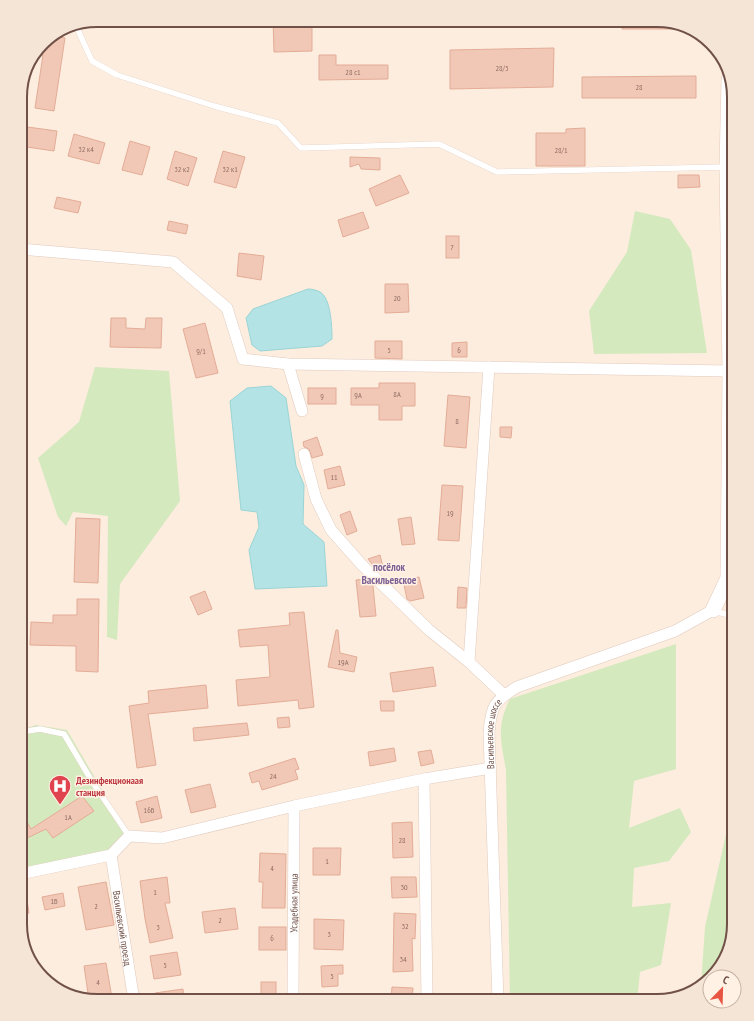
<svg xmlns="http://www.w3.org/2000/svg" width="754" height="1021" font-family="'PT Sans Narrow',sans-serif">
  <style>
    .green { fill: #d4e9be }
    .water { fill: #b4e3e5; stroke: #9ad4d6 }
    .building { fill: #f1c7b6; stroke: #e4ac97 }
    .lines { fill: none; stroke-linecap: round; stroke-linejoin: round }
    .lane-casing { stroke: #e1cabe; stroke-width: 6 }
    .street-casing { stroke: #e1cabe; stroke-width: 12 }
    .secondary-casing { stroke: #e7cabb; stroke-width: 16 }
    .lane { stroke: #fff; stroke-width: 5.5 }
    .street { stroke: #fff; stroke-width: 11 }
    .secondary { stroke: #fff; stroke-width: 15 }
    .labels { text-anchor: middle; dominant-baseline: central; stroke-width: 3; stroke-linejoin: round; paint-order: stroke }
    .number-label { font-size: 8px; fill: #916e63 }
    .street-label { font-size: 10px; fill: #715147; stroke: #fff2e4 }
    .health-label { font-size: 10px; font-weight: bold; fill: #be3a42; stroke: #fff2e4; text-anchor: start }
    .neighbourhood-label { font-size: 11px; font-weight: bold; fill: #7e6295; stroke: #fff2e4 }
    .rim { fill: none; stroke: #715147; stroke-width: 2 }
  </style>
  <rect width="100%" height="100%" fill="#fcedde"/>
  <g class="green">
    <polygon points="635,211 670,219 691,250 707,353 594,354 589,311 627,252"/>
    <polygon points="95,367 169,371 180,501 120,584 117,640 107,637 108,516 73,512 66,526 58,517 38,458 79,422"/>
    <path d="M676,644V769L634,781L629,828L680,808L691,832L669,861L634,868L632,907L671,903L661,965L640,972L637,1001H510L506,770C501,742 496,726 510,699Z"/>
    <polygon points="36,725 67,730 129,836 111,855 20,874 20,730"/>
    <polygon points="734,799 734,924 724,962 701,985 705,927"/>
  </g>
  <g class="water">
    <path d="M308,289C311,289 317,290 320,292C331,298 332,327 332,339L322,346L260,351L252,345L246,318L253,309Z"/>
    <polygon points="271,386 286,398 296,466 304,485 303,524 324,542 327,586 255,589 249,550 259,527 257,512 241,510 230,401 247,388"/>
  </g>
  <g class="building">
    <polygon points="273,20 312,20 312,51 274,52"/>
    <polygon points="622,20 662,20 684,27 684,29 622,29"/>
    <polygon points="54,36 65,38 54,111 35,108 43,55 35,54 46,39"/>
    <polygon points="554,48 553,87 450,89 450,50"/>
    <polygon points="319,55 336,55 336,65 388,65 388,79 319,80"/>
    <polygon points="696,76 696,98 582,98 582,77"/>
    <polygon points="20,126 57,131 54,151 20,146"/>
    <polygon points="585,128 585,166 536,166 536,133 566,133 566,129"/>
    <polygon points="74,134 105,143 99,164 68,156"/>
    <polygon points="130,141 150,147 142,175 122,170"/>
    <polygon points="175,151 197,158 188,186 167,179"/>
    <polygon points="223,151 245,157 236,188 214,182"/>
    <polygon points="350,157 380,158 380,170 361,169 359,164 350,167"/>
    <polygon points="400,175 409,193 376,206 369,189"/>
    <polygon points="678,175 699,175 700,187 678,188"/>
    <polygon points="57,197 81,202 78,213 54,208"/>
    <polygon points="363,212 369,228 343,237 338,220"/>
    <polygon points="169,221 188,225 186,234 167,230"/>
    <rect x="446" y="236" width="13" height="22"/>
    <polygon points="239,253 264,256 261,280 237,276"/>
    <polygon points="385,284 408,284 409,312 385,313"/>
    <polygon points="111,318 126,318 126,328 145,329 146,318 162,318 161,348 110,347"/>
    <polygon points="205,323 218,373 196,378 183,329"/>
    <polygon points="375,341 402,341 402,359 375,358"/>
    <polygon points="467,342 467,357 452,357 452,343"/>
    <polygon points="379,383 415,383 415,406 402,406 402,420 379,420 379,405 351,405 351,388 379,388"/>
    <rect x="308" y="388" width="28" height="16"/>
    <polygon points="448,395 470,397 466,448 444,446"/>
    <polygon points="500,427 512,427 511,438 500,437"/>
    <polygon points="317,437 323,455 312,458 309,449 304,447 303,442"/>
    <polygon points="340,466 345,485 328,489 324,470"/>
    <polygon points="442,485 463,486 459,541 438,540"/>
    <polygon points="350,511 357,531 347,535 340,515"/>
    <polygon points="411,517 415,544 402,545 398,519"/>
    <polygon points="76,518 100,519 98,583 74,582"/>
    <polygon points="380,555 383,567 376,569 368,559"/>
    <polygon points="419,577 424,598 410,601 407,599 403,580"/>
    <polygon points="367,579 373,586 376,616 360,617 356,580"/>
    <polygon points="458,587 467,588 466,608 457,608"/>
    <polygon points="205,591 212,609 198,615 190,597"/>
    <polygon points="77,599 99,599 98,672 76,671 76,646 30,645 31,622 53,623 53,615 77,615"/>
    <polygon points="304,612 314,707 299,709 298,700 238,706 236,680 270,677 268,645 240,647 238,630 290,625 289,613"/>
    <polygon points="336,630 338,630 340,653 357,657 354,672 328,667"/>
    <polygon points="433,667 436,686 393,692 390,673"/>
    <polygon points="206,685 208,708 148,714 156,765 137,768 129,706 149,703 148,691"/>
    <polygon points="380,701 394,701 394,711 381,711"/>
    <polygon points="289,717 290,727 278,728 277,718"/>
    <polygon points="247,723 249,735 194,741 193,728"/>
    <polygon points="394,748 396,761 370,766 368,752"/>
    <polygon points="431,750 434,763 421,766 418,752"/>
    <polygon points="295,758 299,769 295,770 298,779 262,790 259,781 252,783 249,773"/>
    <polygon points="210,784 216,807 191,813 185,790"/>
    <polygon points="82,796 94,811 53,838 46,829 23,840 20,835 20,810 31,829"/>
    <polygon points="157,796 162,818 141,823 136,802"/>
    <polygon points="412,822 413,857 393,858 392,823"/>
    <polygon points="313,848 341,848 340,875 313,875"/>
    <polygon points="260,853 286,854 285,908 262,908 263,882 259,882"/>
    <polygon points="167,877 170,903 165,903 173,938 150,943 145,919 140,881"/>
    <polygon points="391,877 416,877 417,897 392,898"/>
    <polygon points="106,882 114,925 86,930 78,887"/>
    <polygon points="63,893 65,906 45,910 42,897"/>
    <polygon points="27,900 29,913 20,915 20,901"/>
    <polygon points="235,908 238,929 205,933 202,912"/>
    <polygon points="394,913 416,914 415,939 412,938 413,971 393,972"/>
    <polygon points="314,919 344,920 343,950 314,949"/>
    <rect x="259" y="927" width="27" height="23"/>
    <polygon points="177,952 181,975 154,979 150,956"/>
    <polygon points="106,963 112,998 89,1000 84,966"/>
    <polygon points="343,965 343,974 338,974 338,986 322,987 321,966"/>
    <rect x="261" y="982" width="15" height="19"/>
    <polygon points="392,987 413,988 412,1001 391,1001"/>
    <polygon points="183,989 184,1001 156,1001 155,993"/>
  </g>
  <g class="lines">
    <g class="lane-casing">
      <g id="lane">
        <polyline points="77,28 92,61 117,75 214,106 278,123 301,148 439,144 497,172 727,167"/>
        <polyline points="713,611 734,616"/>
        <polyline points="20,732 40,729 64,734 93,783 129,836"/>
      </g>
    </g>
    <g class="street-casing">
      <g id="street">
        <polyline points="20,249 173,262 227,308 243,359 288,364 730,371"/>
        <polyline points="288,364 302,411"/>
        <polyline points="304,454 316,499 331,530 362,565 429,630 469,662 504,695"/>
        <polyline points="469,662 489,367"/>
        <polyline points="424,779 427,1001"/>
        <path id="s1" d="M111,855L134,1001"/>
        <polyline points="20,874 111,855 129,836 162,838 294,806 424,779 491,768"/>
        <path id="s2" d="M293,1001L294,806"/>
        <path id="s3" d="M498,1001L489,733C491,706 494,701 517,687L675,631L713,610"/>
      </g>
    </g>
    <g class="secondary-casing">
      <polyline id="secondary" points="713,610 728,578 730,371 727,167 729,80"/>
    </g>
    <use href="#lane" class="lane"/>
    <use href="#street" class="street"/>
    <use href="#secondary" class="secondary"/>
  </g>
  <defs>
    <g id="hospital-pin" transform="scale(1.15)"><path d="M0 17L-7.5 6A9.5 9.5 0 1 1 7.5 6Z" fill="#e0444e" stroke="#fff2e4"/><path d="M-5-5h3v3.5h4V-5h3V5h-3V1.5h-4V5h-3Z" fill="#fff"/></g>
  </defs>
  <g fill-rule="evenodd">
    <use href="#hospital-pin" x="60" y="786"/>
  </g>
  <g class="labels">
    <g class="number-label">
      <text x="502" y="68">28/3</text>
      <text x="353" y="72">28 с1</text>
      <text x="639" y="87">28</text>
      <text x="86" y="149">32 к4</text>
      <text x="561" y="150">28/1</text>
      <text x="182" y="169">32 к2</text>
      <text x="230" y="169">32 к1</text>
      <text x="452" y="247">7</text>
      <text x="397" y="298">20</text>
      <text x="389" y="350">5</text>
      <text x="459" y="350">6</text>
      <text x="201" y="351">9/1</text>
      <text x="397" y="394">8А</text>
      <text x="358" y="395">9А</text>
      <text x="322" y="396">9</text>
      <text x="457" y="421">8</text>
      <text x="334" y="477">11</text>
      <text x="450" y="513">19</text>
      <text x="343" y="662">19А</text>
      <text x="273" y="776">24</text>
      <text x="149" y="810">16Б</text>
      <text x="68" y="817">1А</text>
      <text x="402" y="840">28</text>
      <text x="327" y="861">1</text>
      <text x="272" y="868">4</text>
      <text x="404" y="887">30</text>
      <text x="155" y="892">1</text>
      <text x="54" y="901">1Б</text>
      <text x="96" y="906">2</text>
      <text x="220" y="920">2</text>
      <text x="405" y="926">32</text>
      <text x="158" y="927">3</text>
      <text x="329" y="934">3</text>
      <text x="272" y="938">6</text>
      <text x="403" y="959">34</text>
      <text x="165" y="965">5</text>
      <text x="332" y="976">5</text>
      <text x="98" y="982">4</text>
    </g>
    <g class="street-label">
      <text stroke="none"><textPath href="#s3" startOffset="268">Васильевское шоссе</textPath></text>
      <text stroke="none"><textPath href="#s2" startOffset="98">Усадебная улица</textPath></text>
      <text stroke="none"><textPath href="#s1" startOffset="74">Васильевский проезд</textPath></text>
    </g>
    <g class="health-label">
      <text x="76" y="780">Дезинфекционаая<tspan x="76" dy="12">станция</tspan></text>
    </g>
    <g class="neighbourhood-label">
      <text x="389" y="567">посёлок<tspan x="389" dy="13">Васильевское</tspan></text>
    </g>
  </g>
  <path d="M0 0H754V1021H0ZM97 27H657A70 70 0 0 1 727 97V924A70 70 0 0 1 657 994H97A70 70 0 0 1 27 924V97A70 70 0 0 1 97 27Z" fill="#f4e5d7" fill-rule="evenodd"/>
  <path class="rim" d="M97 27H657A70 70 0 0 1 727 97V924A70 70 0 0 1 657 994H97A70 70 0 0 1 27 924V97A70 70 0 0 1 97 27Z"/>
  <g transform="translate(722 989) rotate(23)"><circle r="19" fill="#fff2e4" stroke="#c6b2a5"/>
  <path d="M0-3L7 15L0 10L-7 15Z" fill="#e75542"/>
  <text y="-6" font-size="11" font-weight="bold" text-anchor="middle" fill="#715147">С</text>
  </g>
</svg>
